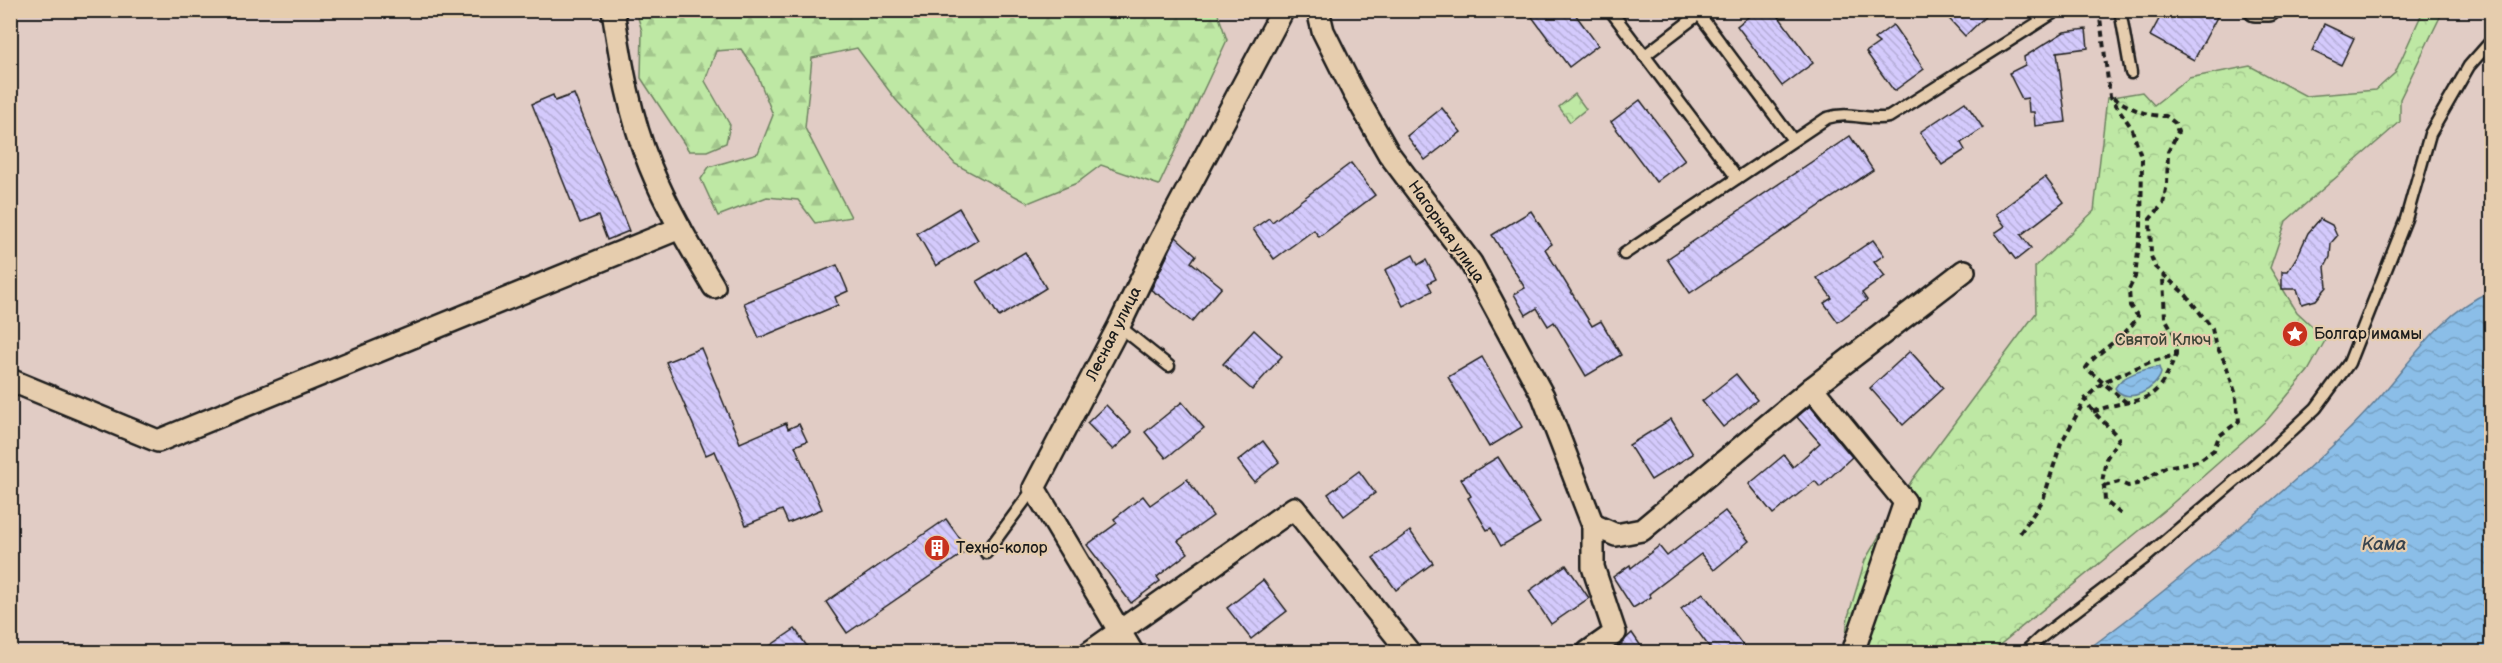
<svg xmlns="http://www.w3.org/2000/svg" width="2502" height="663" font-family="'Balsamiq Sans',sans-serif">
  <style>
    .forest { fill: url(#forest-firs); stroke: #6d8260; stroke-width: 1.5 }
    .park { fill: url(#park-crowns); stroke: #6d8260; stroke-width: 1.5 }
    .water { fill: url(#water-waves); stroke: #5f7d96; stroke-width: 1.5 }
    .building { fill: url(#building-back-hatch); stroke: #1c1c1c; stroke-width: 1.5 }
    .lines { fill: none; stroke-linecap: round; stroke-linejoin: round }
    .lane-casing { stroke: #1c1c1c; stroke-width: 15 }
    .street-casing { stroke: #1c1c1c; stroke-width: 26 }
    .path { stroke: #1c1c1c; stroke-width: 4; stroke-dasharray: 6 4.5; stroke-linecap: butt }
    .lane { stroke: #e6cdae; stroke-width: 10 }
    .street { stroke: #e6cdae; stroke-width: 21 }
    .labels { text-anchor: middle; dominant-baseline: central; stroke-width: 4.5; stroke-linejoin: round; paint-order: stroke }
    .street-label { font-size: 16px; fill: #1c1c1c; stroke: #e6cdae }
    .poi-label { font-size: 16px; fill: #1c1c1c; stroke: #e6cdae; text-anchor: start }
    .park-label { font-size: 16px; fill: #3c4537; stroke: #e6cdae }
    .water-label { font-size: 18px; font-style: italic; fill: #38444f; stroke: #e6cdae }
  </style>
  <defs>
    <pattern id="forest-firs" width="22" height="20" patternUnits="userSpaceOnUse" patternTransform="scale(1.5)"><rect width="22" height="20" fill="#bee8a4"/><path d="M5 1l3.5 6h-7zM16 11l3.5 6h-7z" fill="#a3c68d"/></pattern>
    <pattern id="park-crowns" width="20" height="18" patternUnits="userSpaceOnUse" patternTransform="scale(1.5)"><rect width="20" height="18" fill="#bee8a4"/><path d="M2 6a3 3 0 1 1 6 0M12 15a3 3 0 1 1 6 0" fill="none" stroke="#a3c68d"/></pattern>
    <pattern id="water-waves" width="16" height="10" patternUnits="userSpaceOnUse" patternTransform="scale(1.5)"><rect width="16" height="10" fill="#8bbee8"/><path d="M0 5q4-4 8 0t8 0" fill="none" stroke="#77a3c6"/></pattern>
    <pattern id="building-back-hatch" width="6" height="6" patternUnits="userSpaceOnUse" patternTransform="scale(1.5)"><rect width="6" height="6" fill="#d4cafc"/><path d="M-1 5l2 2M0 0l6 6M5-1l2 2" fill="none" stroke="#b5add7"/></pattern>
  </defs>
  <rect width="100%" height="100%" fill="#e1ccc5"/>
  <filter id="ink" filterUnits="userSpaceOnUse"><feTurbulence type="fractalNoise" baseFrequency=".0167" numOctaves="2"/><feDisplacementMap in="SourceGraphic" scale="12" xChannelSelector="R" yChannelSelector="G"/><feConvolveMatrix kernelMatrix="1 2 1 2 8 2 1 2 1" color-interpolation-filters="sRGB"/></filter>
  <g filter="url(#ink)">
    <polygon class="forest" points="636,11 1217,11 1227,40 1159,185 1101,165 1077,183 1028,203 955,164 896,100 857,48 812,58 805,128 851,217 815,223 798,200 767,197 718,216 701,179 709,167 758,153 773,115 755,69 741,49 716,51 705,81 730,125 726,143 707,151 689,151 641,78 642,31"/>
    <g class="park">
      <polygon points="2423,11 2443,11 2400,99 2400,122 2286,221 2270,268 2297,312 2326,339 2308,371 2267,420 2167,508 1991,652 1844,652 1848,617 1865,560 1912,480 2036,313 2035,267 2094,211 2107,98 2142,92 2154,105 2189,78 2250,66 2306,96 2376,90 2395,73"/>
      <polygon points="1575,94 1586,109 1570,122 1559,107"/>
    </g>
    <g class="water">
      <path d="M2491,291V652H2084C2140,611 2194,567 2247,521C2289,486 2331,450 2368,410C2407,369 2437,314 2491,291Z"/>
      <path d="M2159,367L2161,373C2157,389 2127,406 2115,388C2121,375 2145,369 2159,367Z"/>
    </g>
    <g class="building">
      <polygon points="1527,10 1572,10 1598,45 1569,67"/>
      <polygon points="1757,10 1774,10 1813,63 1782,86 1737,26"/>
      <polygon points="1941,10 1992,10 1965,36"/>
      <polygon points="2164,10 2205,10 2217,17 2194,60 2150,36"/>
      <polygon points="2324,24 2354,38 2341,65 2312,51"/>
      <polygon points="1893,25 1924,69 1894,91 1866,52 1879,43 1874,39"/>
      <polygon points="2086,29 2088,48 2057,52 2066,122 2035,126 2034,112 2029,112 2028,98 2022,99 2009,73 2025,65 2024,57 2064,32"/>
      <polygon points="574,94 629,231 607,240 598,216 580,223 532,104 553,95 555,101"/>
      <polygon points="1640,100 1685,160 1656,182 1611,122"/>
      <polygon points="1965,102 1983,128 1961,143 1965,150 1942,165 1920,132"/>
      <polygon points="1442,108 1461,132 1425,160 1407,136"/>
      <polygon points="1850,136 1873,170 1690,293 1667,259"/>
      <polygon points="1351,163 1375,195 1319,237 1314,230 1274,259 1253,229 1269,218 1272,222"/>
      <polygon points="2045,177 2064,202 2021,235 2031,248 2016,260 1995,233 2005,226 1996,214"/>
      <polygon points="959,208 978,240 936,266 917,233"/>
      <polygon points="1531,211 1552,244 1545,249 1592,326 1601,321 1621,355 1586,376 1554,322 1548,326 1537,308 1526,315 1514,294 1525,288 1492,235"/>
      <polygon points="2320,219 2332,225 2337,236 2331,243 2330,257 2325,267 2327,287 2316,300 2302,304 2297,289 2282,289 2282,271 2288,271 2298,255 2308,233"/>
      <polygon points="1176,237 1196,255 1191,262 1222,287 1192,322 1162,297 1151,290"/>
      <polygon points="1873,240 1884,255 1874,262 1885,276 1862,293 1867,300 1838,322 1824,303 1832,298 1817,278"/>
      <polygon points="1025,252 1046,288 999,317 977,281"/>
      <polygon points="1413,255 1418,265 1426,260 1436,279 1428,283 1432,291 1403,306 1385,270"/>
      <polygon points="837,265 848,291 835,297 838,305 759,338 744,303"/>
      <polygon points="1254,330 1282,356 1252,390 1223,364"/>
      <polygon points="701,348 740,443 786,423 788,429 799,424 807,441 795,446 822,509 788,523 782,510 746,525 715,451 706,455 666,362"/>
      <polygon points="1910,351 1943,388 1903,425 1870,388"/>
      <polygon points="1482,357 1522,427 1489,447 1448,377"/>
      <polygon points="1736,374 1757,400 1723,427 1702,401"/>
      <polygon points="1182,402 1204,428 1166,458 1145,432"/>
      <polygon points="1106,405 1132,432 1113,450 1087,423"/>
      <polygon points="1810,406 1852,457 1820,487 1815,481 1773,514 1749,484 1784,455 1793,467 1820,443 1797,417"/>
      <polygon points="1671,419 1693,454 1651,480 1629,445"/>
      <polygon points="1263,441 1279,462 1254,482 1238,461"/>
      <polygon points="1498,457 1540,523 1501,546 1491,528 1487,530 1481,520 1468,498 1471,496 1461,479"/>
      <polygon points="1359,471 1375,493 1344,516 1328,494"/>
      <polygon points="1187,479 1213,516 1178,541 1188,553 1157,577 1160,581 1131,603 1087,545 1117,523 1114,519 1143,496 1150,505"/>
      <polygon points="1725,511 1749,541 1714,570 1701,554 1649,594 1651,597 1633,608 1613,577 1630,565 1631,568 1659,546 1667,556"/>
      <polygon points="946,519 968,550 847,633 826,602"/>
      <polygon points="1410,531 1433,563 1396,590 1373,558"/>
      <polygon points="1566,565 1589,598 1551,624 1529,591"/>
      <polygon points="1263,580 1287,611 1251,639 1227,608"/>
      <polygon points="1703,593 1748,652 1713,652 1681,609"/>
      <polygon points="795,629 811,652 761,652"/>
      <polygon points="1632,633 1645,652 1624,652 1619,645"/>
    </g>
    <g class="lines">
      <g class="lane-casing">
        <g id="lane">
          <polyline points="1610,10 1737,178"/>
          <polyline points="1696,10 1793,140"/>
          <polyline points="2120,10 2131,73"/>
          <polyline points="1644,56 1699,14"/>
          <path d="M1624,254L1827,118C1851,110 1868,122 1889,117L2058,10"/>
          <polyline points="1119,326 1169,366"/>
          <polyline points="986,553 1034,488"/>
          <polyline points="2025,652 2040,638 2145,558 2270,451 2316,408 2349,363 2406,219 2430,134 2469,66 2492,40"/>
        </g>
      </g>
      <g class="street-casing">
        <g id="street">
          <path d="M613,10C621,63 630,117 650,166C667,208 691,248 714,287"/>
          <polyline points="1318,10 1323,31 1353,91 1389,154 1471,263 1543,396 1593,525 1593,567 1615,633 1588,652"/>
          <polyline points="2255,10 2269,10"/>
          <polyline points="10,380 158,441 680,228"/>
          <polyline points="1812,388 1905,502 1853,652"/>
          <polyline points="1593,525 1616,535 1642,530 1812,388 1964,271"/>
          <polyline points="1090,652 1294,508 1409,652"/>
          <polyline points="1132,652 1034,488 1119,326 1158,245 1283,10"/>
        </g>
      </g>
      <g class="path">
        <path d="M2099,10L2110,96L2131,127L2142,159L2141,226L2135,277L2129,289L2130,306L2138,316C2125,339 2097,350 2086,368L2128,404"/>
        <path d="M2093,412C2140,393 2152,414 2176,355"/>
        <path d="M2104,486L2119,482L2128,486L2137,484L2166,467L2198,461L2214,450L2219,436L2239,421L2235,392L2225,362L2215,343L2212,328L2186,295L2155,267L2151,256L2150,219L2163,204L2167,184L2168,152L2178,132L2175,123L2166,116C2143,116 2129,107 2110,96"/>
        <path d="M2121,514L2105,501L2104,486L2102,483L2106,459L2119,439C2108,424 2093,415 2085,399L2103,382L2150,362L2176,355V337L2165,318L2163,277"/>
        <polyline points="2020,533 2043,500 2061,443 2085,400"/>
      </g>
      <use href="#lane" class="lane"/>
      <use href="#street" class="street"/>
    </g>
  </g>
  <defs>
    <g id="sight-disc" transform="scale(1.35)"><circle r="9.5" fill="#c8321e" stroke="#e6cdae"/><path d="M0-6L1.8-2.2L6-1.7L2.9 1.2L3.7 5.4L0 3.3L-3.7 5.4L-2.9 1.2L-6-1.7L-1.8-2.2Z" fill="#fff"/></g>
    <g id="building-disc" transform="scale(1.35)"><circle r="9.5" fill="#c8321e" stroke="#e6cdae"/><path d="M-4-6H4V6H1V3H-1V6H-4ZM-2.5-4.3h1.7v1.8h-1.7ZM.8-4.3h1.7v1.8H.8ZM-2.5-1h1.7V.8h-1.7ZM.8-1h1.7V.8H.8Z" fill="#fff"/></g>
  </defs>
  <g fill-rule="evenodd">
    <use href="#sight-disc" x="2295" y="334"/>
    <use href="#building-disc" x="937" y="548"/>
  </g>
  <g class="labels">
    <g class="street-label">
      <text transform="translate(1446 232) rotate(55)">Нагорная улица</text>
      <text transform="translate(1114 334) rotate(-63)">Лесная улица</text>
    </g>
    <g class="poi-label">
      <text x="2314" y="334">Болгар имамы</text>
      <text x="956" y="548">Техно-колор</text>
    </g>
    <g class="park-label">
      <text x="2163" y="340">Святой Ключ</text>
    </g>
    <g class="water-label">
      <text x="2384" y="544">Кама</text>
    </g>
  </g>
  <rect width="2502" height="663" fill="none" stroke="#e6cdae" stroke-width="36"/>
  <rect x="18" y="18" width="2466" height="627" fill="none" stroke="#1c1c1c" stroke-width="2" filter="url(#ink)"/>
</svg>
